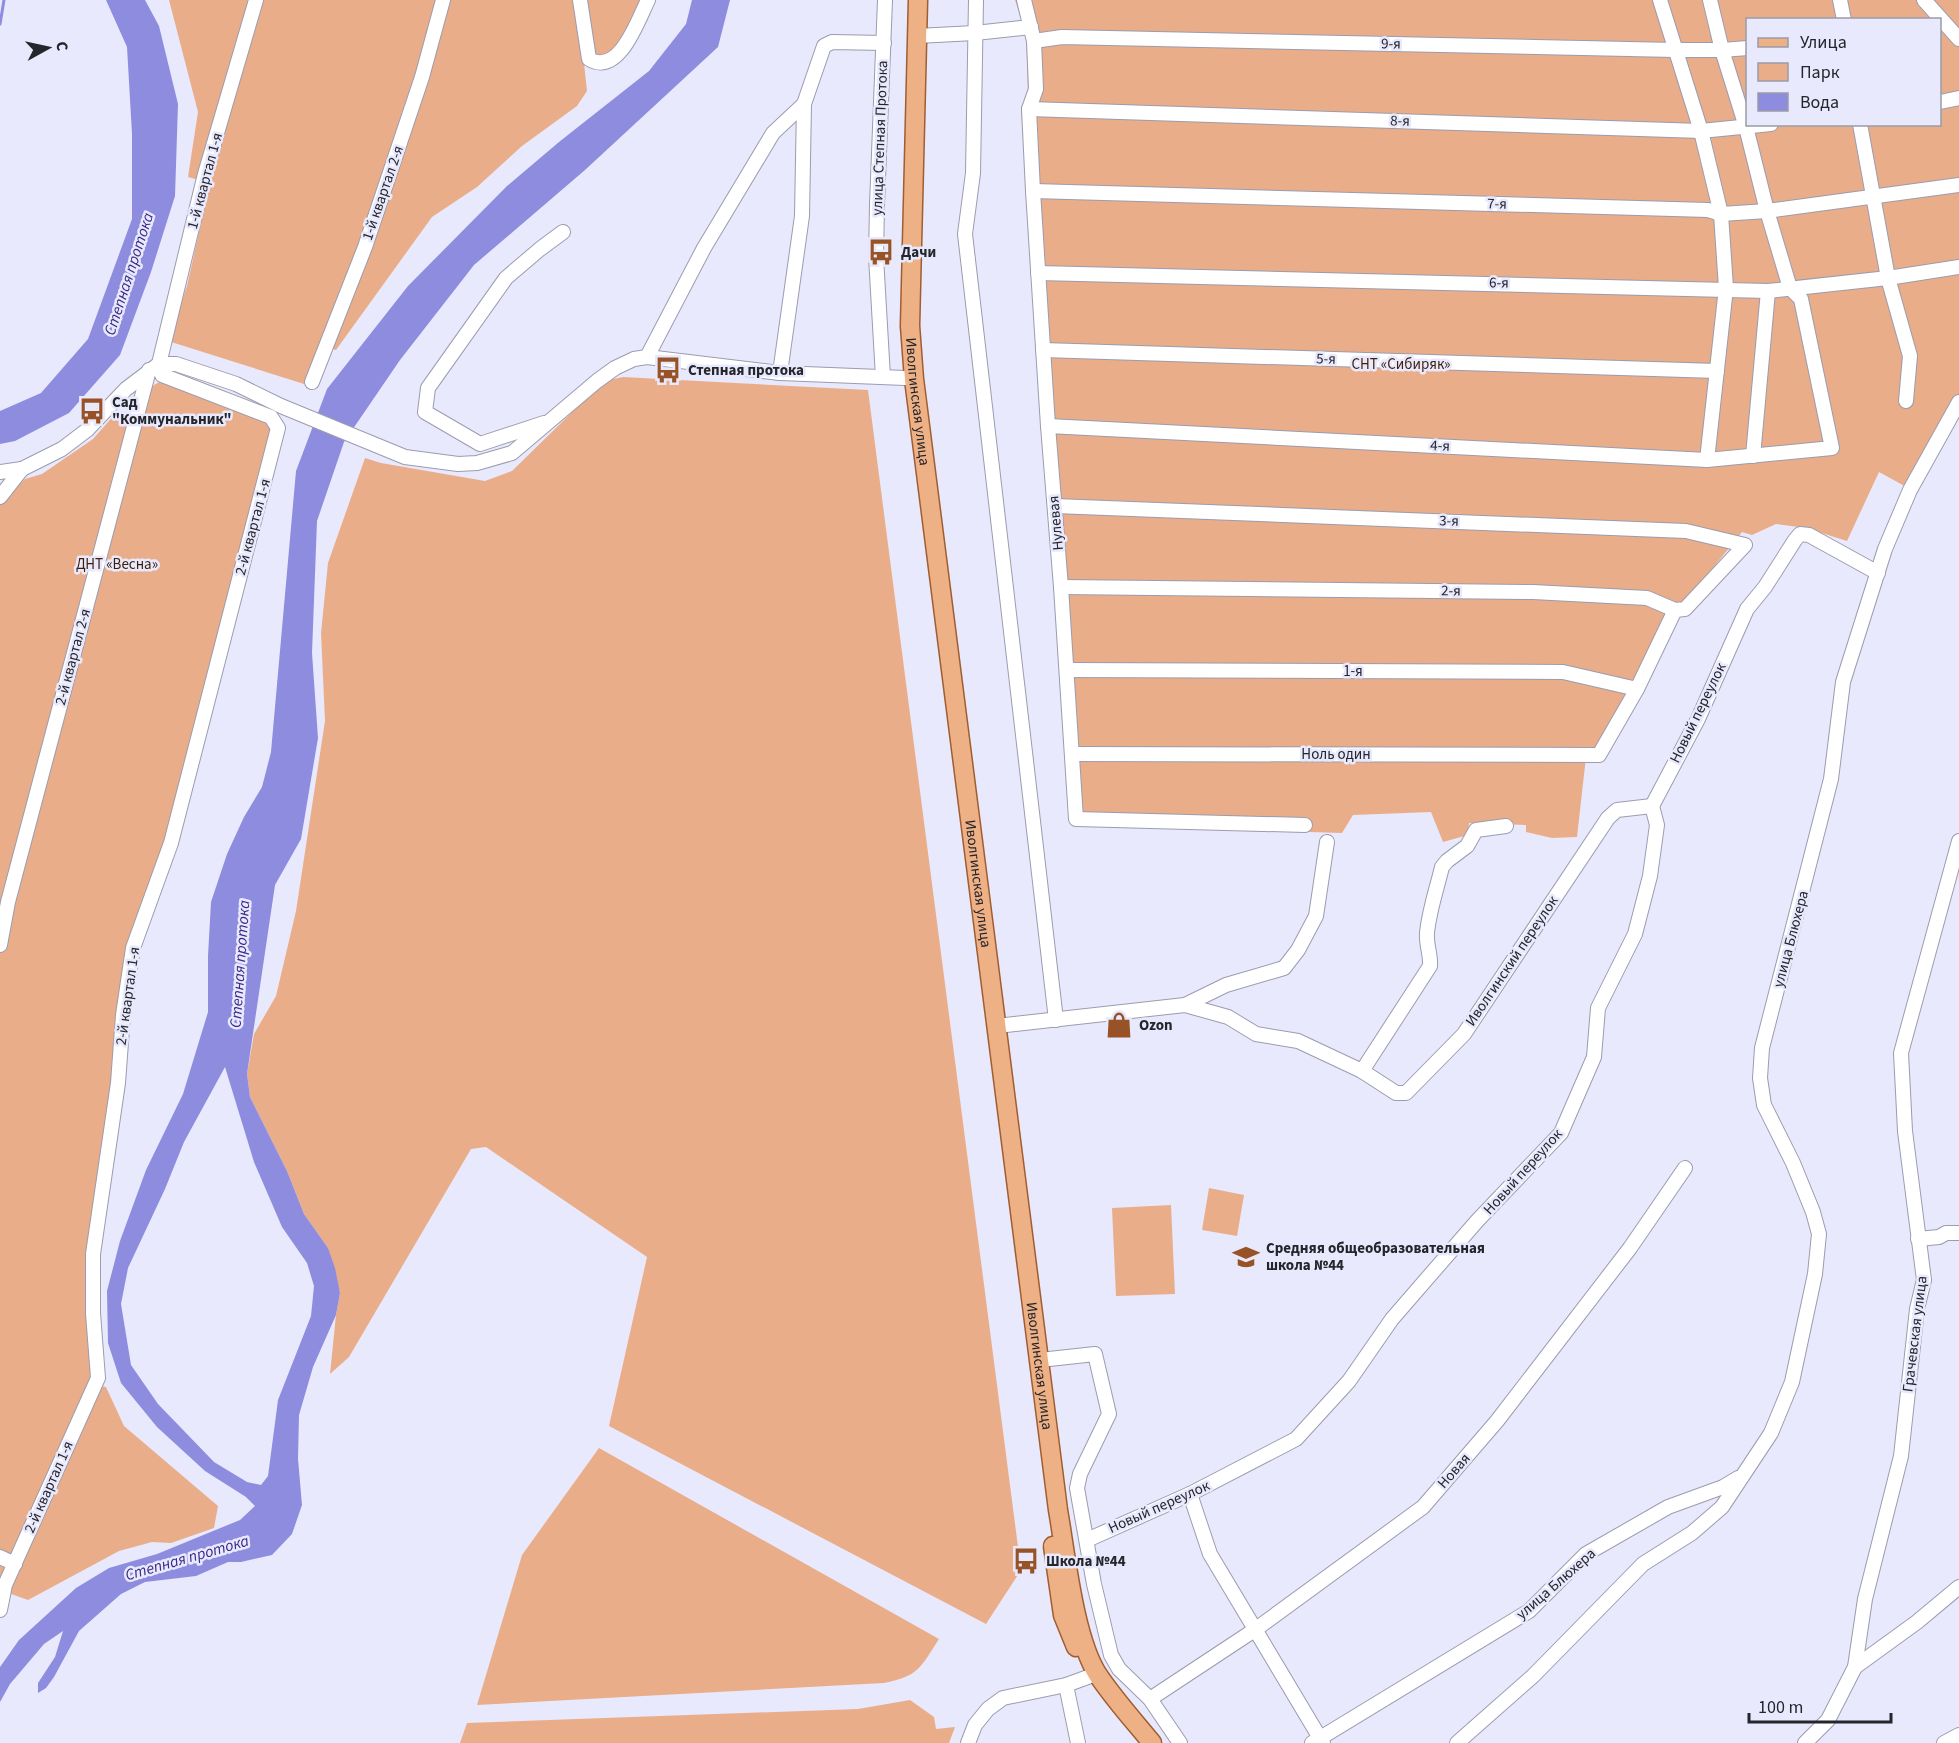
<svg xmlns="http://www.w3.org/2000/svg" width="1959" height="1743" font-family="'Source Sans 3',sans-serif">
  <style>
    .green { fill: #eaad89; fill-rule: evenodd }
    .water { fill: #8e8cdf; fill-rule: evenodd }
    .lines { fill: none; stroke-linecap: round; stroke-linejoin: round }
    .stream { stroke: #8e8cdf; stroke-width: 3 }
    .minor-casing { stroke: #9b9cae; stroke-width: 16 }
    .major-casing { stroke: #a05d31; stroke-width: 21 }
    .minor { stroke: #fff; stroke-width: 14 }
    .major { stroke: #eeb085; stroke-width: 18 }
    .labels { text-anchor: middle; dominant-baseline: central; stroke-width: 5; stroke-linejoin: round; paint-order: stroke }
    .street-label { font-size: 15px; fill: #25252c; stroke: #e8e9fc }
    .poi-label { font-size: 15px; font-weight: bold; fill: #25252c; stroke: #e8e9fc; text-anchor: start }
    .park-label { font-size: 15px; fill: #401f09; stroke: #e8e9fc }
    .water-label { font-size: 16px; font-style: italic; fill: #3a298a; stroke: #e8e9fc }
  </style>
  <rect width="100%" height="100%" fill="#e8e9fc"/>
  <g class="green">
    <polygon points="169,0 643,0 621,44 607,57 583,54 587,91 577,106 522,146 477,187 432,217 336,350 321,345 304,384 168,341 187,286 210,183 188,177 198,112"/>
    <path d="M1015,0H1959V408L1910,489L1879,472L1847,541L1806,528L1776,524L1752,535L1742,532L1682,606L1673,603L1597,748H1587L1577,837L1552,838L1526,832V825L1469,823L1468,835L1443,842L1431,812L1353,815L1342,833L1072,825L1043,444L1021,108L1028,94L1026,34ZM1748,20H1940V124H1748Z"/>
    <polygon points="623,377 868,390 1021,1570 986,1624 609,1426 647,1257 486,1147 471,1149 349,1357 330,1374 336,1315 340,1293 328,1248 304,1214 287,1171 250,1097 247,1074 254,1034 276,996 296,911 325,721 321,633 328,563 365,458 381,463 485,481 512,471 604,381"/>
    <path d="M160,382L258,417L270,426L272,433L166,843L117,1009L109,1105L90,1232L86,1311L91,1369L90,1384L106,1387L124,1426L218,1506L214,1528L171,1543L152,1542L119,1551L28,1600L0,1590V503L25,479L42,474L93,439L116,413L139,418C143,404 145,387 160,382Z"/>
    <polygon points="1209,1188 1244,1195 1237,1236 1202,1230"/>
    <polygon points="1171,1205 1175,1294 1116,1296 1112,1208"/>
    <path d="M599,1448L939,1639C920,1668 919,1676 884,1683L477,1705L522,1555Z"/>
    <polygon points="910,1700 934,1717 936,1729 955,1727 949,1743 460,1743 467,1723 858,1709"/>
  </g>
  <g class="water">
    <polygon points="106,0 145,0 159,26 178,104 175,196 151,272 120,355 69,413 15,441 0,444 0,411 41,393 88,339 132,219 132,134 127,47"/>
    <path d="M692,0H730L718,47L585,170L474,265L400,360L344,442L317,521L312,653L318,738L301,839L275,885L247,1074L250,1097L287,1171L304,1214L328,1248L335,1268L340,1293L336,1315L313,1367L299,1415L298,1459L302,1505L292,1534L272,1555L241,1562H228L196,1576L145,1582L121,1594L79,1631L54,1677L46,1688L38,1693V1683L55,1657L63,1631L44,1644L10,1684L0,1702V1667L19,1640L76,1588L109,1568L157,1554L240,1520L255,1506L246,1497L205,1471L157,1427L121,1383L108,1343L107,1291L120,1241L146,1170L183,1094L208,1012V956L211,902L227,854L244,817L262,787L271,752L296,471L327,389L408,286L507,186L559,142L649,71L686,24ZM225,1067L254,1162L282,1227L307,1263L314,1286L311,1316L278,1400L268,1476L261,1485L247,1482L214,1462L158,1404L131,1365L121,1304L128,1268L165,1189L184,1142Z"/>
  </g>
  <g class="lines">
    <polyline class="stream" points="0,24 4,0"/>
    <g class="minor-casing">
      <g id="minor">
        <path d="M580,0L589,59C619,77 638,20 648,0"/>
        <polyline points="976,0 973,173 965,234 1056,1020"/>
        <polyline points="1024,0 1034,41 1036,89 1029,109 1033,191 1048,426 1061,587 1076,819 1305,825"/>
        <polyline points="1660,0 1701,131 1721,214 1726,288 1707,460"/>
        <polyline points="1840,0 1844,20"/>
        <polyline points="1924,0 1959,39"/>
        <polyline points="917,36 975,33 1031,27"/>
        <polyline points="1034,41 1062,37 1675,50 1722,50 1748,48"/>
        <polyline points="1940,102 1959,98"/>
        <polyline points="1029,109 1701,131 1771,124"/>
        <polyline points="1860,124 1888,278 1910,356 1906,401"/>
        <polyline points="1033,191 1708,210 1721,214 1767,211 1959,185"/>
        <polyline points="1038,273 1768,291 1888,278 1959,267"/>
        <polyline points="1043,350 1717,371"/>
        <polyline points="647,357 704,248 773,133 804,104 824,46 832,42 884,43"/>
        <polyline points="780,373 802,216 804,104"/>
        <polyline points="883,377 876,257 877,205 885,0"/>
        <polyline points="312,382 365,247 422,77 443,0"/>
        <polyline points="544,423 480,444 425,412 428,388 506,278 540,249 563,232"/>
        <polyline points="1048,426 1707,460 1832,448 1801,299 1790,288 1767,211 1746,127 1722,50 1710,0"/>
        <polyline points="1753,456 1768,291"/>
        <polyline points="0,472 22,469 62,449 87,430 126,389 159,364 176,364 236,384 281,406 405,457 458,464 477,463 512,453 597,381 615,368 634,359 647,357 780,373 905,378"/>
        <polyline points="0,497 22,469"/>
        <polyline points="1055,506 1686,531 1745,545 1685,609 1675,610"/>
        <polyline points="1061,587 1533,592 1647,598 1675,610 1637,689 1599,755 1073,754"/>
        <polyline points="1067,670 1563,672 1637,689"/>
        <polyline points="0,945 8,902 149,370"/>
        <polyline points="1185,1005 1226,985 1284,968 1298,950 1316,916 1327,842"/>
        <polyline points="997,1026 1185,1005 1228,1017 1256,1034 1298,1041 1362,1071 1396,1093 1406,1093 1464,1034 1608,818 1617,810 1652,806"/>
        <path d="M1362,1071L1430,966C1431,955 1426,945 1427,933C1429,911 1437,888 1442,867L1447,861L1467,846L1476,830L1506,826"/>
        <polyline points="1918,1239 1939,1237 1946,1233 1959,1233"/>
        <polyline points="1040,1360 1095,1354 1109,1414 1080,1474 1077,1488 1094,1584 1111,1655 1119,1669 1150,1699 1180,1743"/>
        <polyline points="1190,1494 1210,1554 1323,1743"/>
        <polyline points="1087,1540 1190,1494 1296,1439 1349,1381 1392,1319 1477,1221 1561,1133 1594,1057 1598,1008 1635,934 1650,876 1657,825 1652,806 1698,719 1747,609 1765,587 1795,540 1800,534 1809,535 1878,573"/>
        <polyline points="0,1557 15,1564"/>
        <polyline points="0,1610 5,1585 98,1378 93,1313 93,1254 118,1083 123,1015 133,948 171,843 278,428 271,417 162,375 159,364 205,174 256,0"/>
        <polyline points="1855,1667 1917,1622 1959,1587"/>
        <polyline points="1066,1685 1078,1743"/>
        <polyline points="1150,1699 1256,1629 1423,1507 1497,1421 1630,1248 1685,1168"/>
        <polyline points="968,1743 975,1725 988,1709 1003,1698 1066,1685 1088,1677"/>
        <polyline points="1312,1743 1529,1611 1586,1554 1668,1507 1723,1487 1738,1478"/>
        <polyline points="1457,1743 1533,1676 1643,1564 1692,1533 1722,1507 1771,1433 1792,1382 1815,1274 1819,1234 1813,1212 1793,1163 1764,1105 1760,1078 1762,1048 1831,779 1843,682 1885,549 1910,490 1959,402"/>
        <polyline points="1805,1743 1828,1720 1855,1667 1865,1599 1901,1456 1917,1309 1924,1280 1905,1131 1901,1053 1959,841"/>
        <polyline points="1944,1743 1959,1735"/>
      </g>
    </g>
    <g class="major-casing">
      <g id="major">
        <path id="s1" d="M918,0L910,326L914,379L1058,1510C1066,1555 1074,1638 1098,1675C1114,1699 1134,1721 1152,1743"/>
        <polyline points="1053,1546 1063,1615 1076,1647"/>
      </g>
    </g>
    <use href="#minor" class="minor"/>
    <use href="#major" class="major"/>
  </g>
  <defs>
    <g id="bus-bare" transform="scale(2.07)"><path d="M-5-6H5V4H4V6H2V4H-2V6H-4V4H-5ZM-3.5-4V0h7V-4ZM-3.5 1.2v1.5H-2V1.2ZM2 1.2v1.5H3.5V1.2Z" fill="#975325" stroke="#e8e9fc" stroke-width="2.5" paint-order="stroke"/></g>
    <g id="shop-bare" transform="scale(2.07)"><path d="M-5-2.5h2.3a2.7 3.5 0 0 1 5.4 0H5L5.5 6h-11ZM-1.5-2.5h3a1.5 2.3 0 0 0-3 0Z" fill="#975325" stroke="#e8e9fc" stroke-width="2.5" paint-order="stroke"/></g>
    <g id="school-bare" transform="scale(2.07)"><path d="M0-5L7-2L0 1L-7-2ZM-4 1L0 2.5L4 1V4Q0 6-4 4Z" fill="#975325" stroke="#e8e9fc" stroke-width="2.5" paint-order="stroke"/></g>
  </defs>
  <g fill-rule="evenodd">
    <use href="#bus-bare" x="881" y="252"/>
    <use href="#bus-bare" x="668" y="370"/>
    <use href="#bus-bare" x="92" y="411"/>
    <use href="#shop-bare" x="1119" y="1025"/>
    <use href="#school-bare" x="1246" y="1257"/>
    <use href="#bus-bare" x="1026" y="1561"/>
  </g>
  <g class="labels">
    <g class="street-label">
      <text transform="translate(1391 44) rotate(1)">9-я</text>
      <text transform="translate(1400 121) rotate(2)">8-я</text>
      <text transform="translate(880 138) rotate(-88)">улица Степная Протока</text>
      <text transform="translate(205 181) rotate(-75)">1-й квартал 1-я</text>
      <text transform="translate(383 193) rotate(-71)">1-й квартал 2-я</text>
      <text transform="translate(1497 204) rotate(2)">7-я</text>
      <text transform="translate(1499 283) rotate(1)">6-я</text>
      <text transform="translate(1326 359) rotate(2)">5-я</text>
      <text stroke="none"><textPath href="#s1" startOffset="402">Иволгинская улица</textPath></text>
      <text transform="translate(1440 446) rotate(3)">4-я</text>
      <text transform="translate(1449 521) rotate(2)">3-я</text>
      <text transform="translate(1056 523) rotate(-95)">Нулевая</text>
      <text transform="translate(253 527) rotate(-75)">2-й квартал 1-я</text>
      <text transform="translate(1451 591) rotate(1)">2-я</text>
      <text transform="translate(73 657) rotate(-75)">2-й квартал 2-я</text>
      <text x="1353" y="671">1-я</text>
      <text transform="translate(1698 713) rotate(-64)">Новый переулок</text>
      <text x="1336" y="754">Ноль один</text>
      <text stroke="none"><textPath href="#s1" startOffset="888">Иволгинская улица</textPath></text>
      <text transform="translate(1791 939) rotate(-75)">улица Блюхера</text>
      <text transform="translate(1512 961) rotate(-56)">Иволгинский переулок</text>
      <text transform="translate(128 996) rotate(-82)">2-й квартал 1-я</text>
      <text transform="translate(1523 1172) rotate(-48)">Новый переулок</text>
      <text transform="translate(1915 1334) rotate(-83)">Грачевская улица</text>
      <text stroke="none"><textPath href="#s1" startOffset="1374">Иволгинская улица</textPath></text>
      <text transform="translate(1454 1471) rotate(-49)">Новая</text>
      <text transform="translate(49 1487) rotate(-66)">2-й квартал 1-я</text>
      <text transform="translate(1159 1507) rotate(-24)">Новый переулок</text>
      <text transform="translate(1556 1584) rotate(-41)">улица Блюхера</text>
    </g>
    <g class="poi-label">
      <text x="901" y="252">Дачи</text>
      <text x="688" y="370">Степная протока</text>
      <text x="112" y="402">Сад<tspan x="112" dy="17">"Коммунальник"</tspan></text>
      <text x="1139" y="1025">Ozon</text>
      <text x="1266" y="1248">Средняя общеобразовательная<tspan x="1266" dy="17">школа №44</tspan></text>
      <text x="1046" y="1561">Школа №44</text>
    </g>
    <g class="park-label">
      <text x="1401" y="364">СНТ «Сибиряк»</text>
      <text x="117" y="564">ДНТ «Весна»</text>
    </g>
    <g class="water-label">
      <text transform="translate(129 274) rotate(-72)">Степная протока</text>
      <text transform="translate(240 964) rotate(-86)">Степная протока</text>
      <text transform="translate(187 1558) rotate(-16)">Степная протока</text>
    </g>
  </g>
  <rect x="1746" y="18" width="195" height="108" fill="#e8e9fc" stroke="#9a9ba9" stroke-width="1.5"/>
  <rect x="1758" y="38" width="30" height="9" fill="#eeb085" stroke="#9a9ba9" stroke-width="1.5"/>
  <text x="1800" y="48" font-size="18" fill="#25252c">Улица</text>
  <rect x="1758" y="63" width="30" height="18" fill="#eaad89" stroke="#9a9ba9" stroke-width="1.5"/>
  <text x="1800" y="78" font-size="18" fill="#25252c">Парк</text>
  <rect x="1758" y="93" width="30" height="18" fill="#8e8cdf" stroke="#9a9ba9" stroke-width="1.5"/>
  <text x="1800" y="108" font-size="18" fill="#25252c">Вода</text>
  <g transform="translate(48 48) rotate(82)" stroke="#e8e9fc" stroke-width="4.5" paint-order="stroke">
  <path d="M0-4.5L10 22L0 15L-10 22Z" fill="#25252c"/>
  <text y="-9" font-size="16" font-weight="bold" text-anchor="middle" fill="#25252c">С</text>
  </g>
  <path d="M1749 1713v9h142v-9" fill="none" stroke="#25252c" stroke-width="3"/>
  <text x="1758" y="1713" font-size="18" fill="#25252c" stroke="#e8e9fc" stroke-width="4.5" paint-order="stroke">100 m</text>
</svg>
